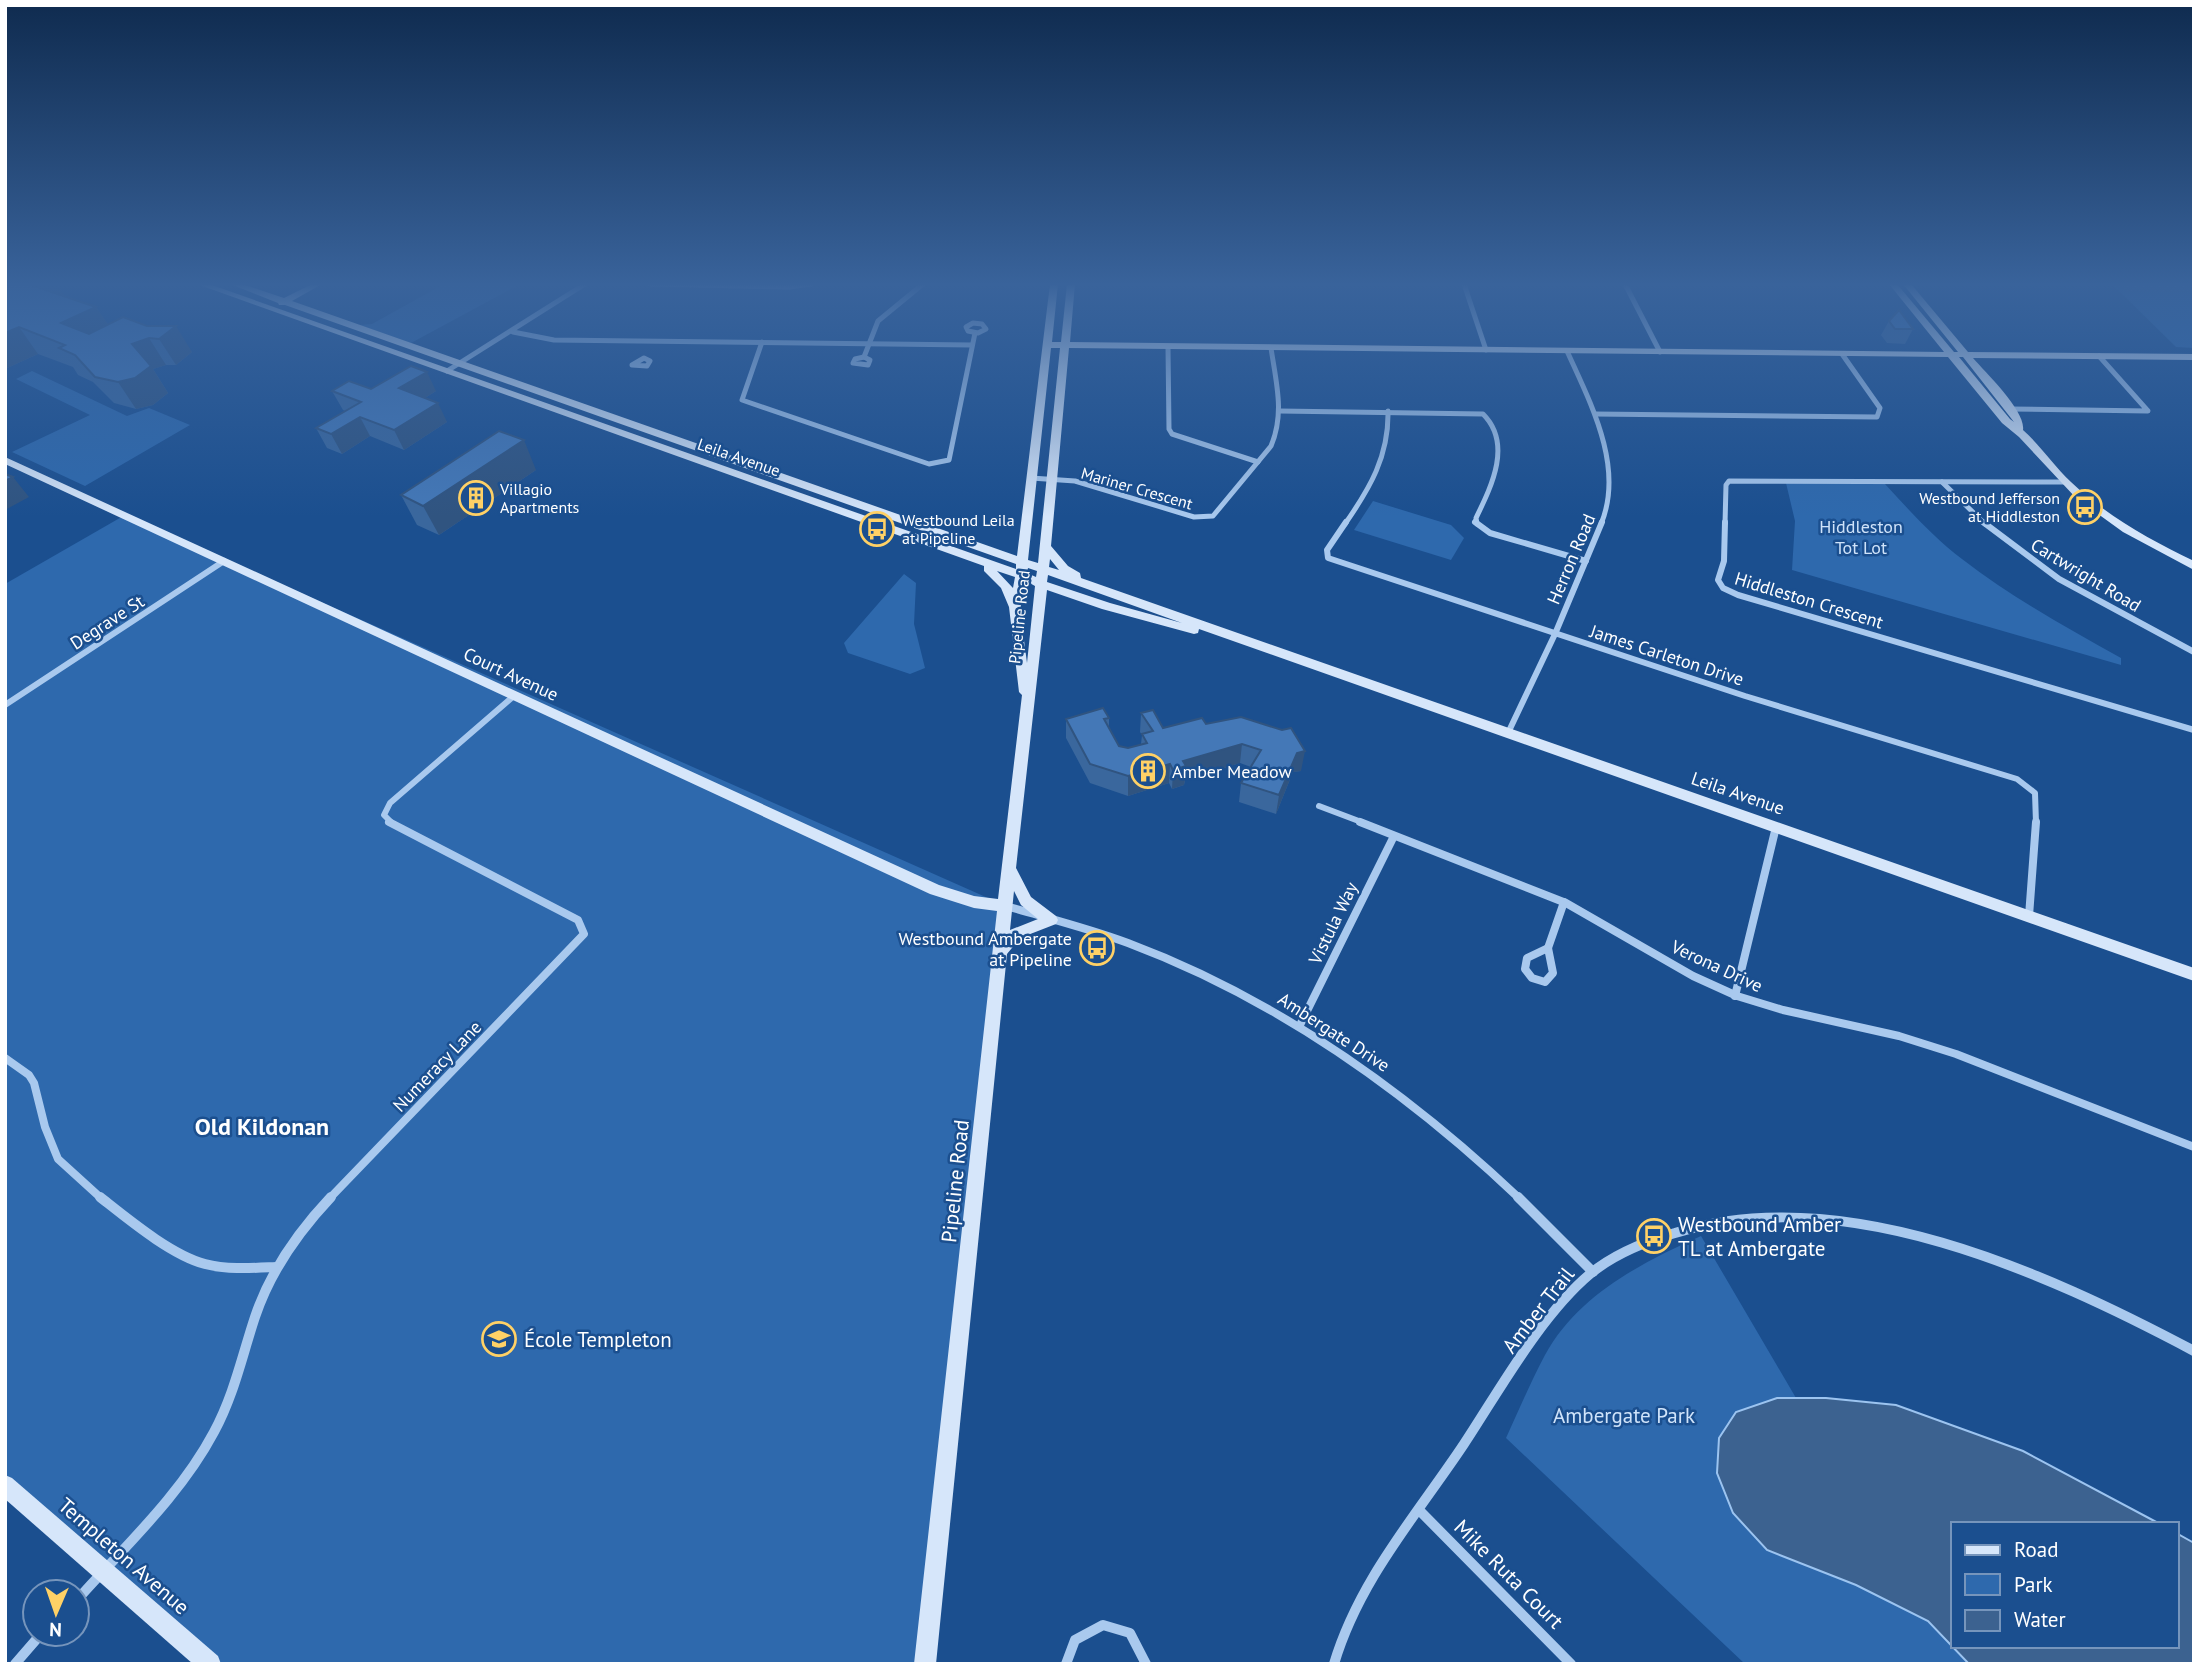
<svg xmlns="http://www.w3.org/2000/svg" width="2199" height="1669" font-family="'PT Sans',sans-serif">
  <style>
    .green { fill: #2e69ad }
    .water { fill: #3c6290; stroke: #9cc4f0; stroke-width: 2 }
    .lines { fill: none; stroke-linecap: round; stroke-linejoin: round }
    .street-far3 { stroke: #a9c9ee; stroke-width: 5 }
    .street-far2 { stroke: #a9c9ee; stroke-width: 6 }
    .street-far1 { stroke: #a9c9ee; stroke-width: 8 }
    .street { stroke: #a9c9ee; stroke-width: 10 }
    .secondary { fill: #d6e6fa; fill-rule: evenodd }
    .wall { fill: #3a679d }
    .shaded-wall { fill: #305480 }
    .building { fill: #4478b7; stroke: #305480; stroke-width: 2 }
    .labels { text-anchor: middle; dominant-baseline: central; stroke-width: 5; stroke-linejoin: round; paint-order: stroke }
    .far-street-label { font-size: 16px; fill: #fff; stroke: #1b4f8f }
    .far-poi-label { font-size: 16px; fill: #fff; stroke: #1b4f8f; text-anchor: start }
    .park-label { font-size: 18px; fill: #cfe3fa; stroke: #1b4f8f }
    .street-label { font-size: 18px; fill: #fff; stroke: #1b4f8f }
    .poi-label { font-size: 18px; fill: #fff; stroke: #1b4f8f; text-anchor: start }
    .near-street-label { font-size: 21px; fill: #fff; stroke: #1b4f8f }
    .near-poi-label { font-size: 21px; fill: #fff; stroke: #1b4f8f; text-anchor: start }
    .near-park-label { font-size: 21px; fill: #cfe3fa; stroke: #1b4f8f }
    .district-label { font-size: 24px; font-weight: bold; fill: #fff; stroke: #1b4f8f }
  </style>
  <rect width="100%" height="100%" fill="#1b4f8f"/>
  <g class="green">
    <polygon points="444,284 520,284 411,343 359,325 372,324"/>
    <polygon points="2112,284 2194,284 2194,348 2176,347"/>
    <polygon points="32,371 127,416 149,408 190,425 85,486 12,452 90,415 16,379"/>
    <path d="M1786,483L1885,484C1909,510 1933,537 1962,559C2011,597 2066,627 2121,658V665L1792,570L1795,521Z"/>
    <polygon points="1373,501 1451,525 1464,538 1451,560 1354,530"/>
    <polygon points="125,515 1006,906 927,1664 209,1664 5,1486 5,584"/>
    <polygon points="904,574 916,583 914,624 925,668 910,674 848,653 844,643"/>
    <path d="M1701,1236L1796,1398H1777L1856,1585L1928,1621L1969,1664H1745L1506,1438C1519,1410 1531,1381 1545,1355C1578,1295 1641,1263 1701,1236Z"/>
  </g>
  <polygon class="water" points="1777,1398 1826,1398 1896,1405 2023,1451 2160,1524 1952,1524 1952,1646 2176,1646 2176,1533 2194,1543 2194,1664 1969,1664 1928,1621 1856,1585 1767,1550 1733,1513 1717,1473 1719,1438 1736,1412"/>
  <g class="lines">
    <g class="street-far3">
      <polyline points="650,284 789,287 811,284"/>
      <polyline points="1464,284 1486,350"/>
      <polyline points="1625,284 1660,352"/>
      <polygon points="973,323 982,324 986,329 978,333 968,331 966,327"/>
      <polyline points="513,332 554,340 972,345"/>
      <polyline points="762,342 742,400 929,464 949,460 975,333"/>
      <polyline points="1168,347 1169,429 1172,434 1258,462"/>
      <path d="M1567,351C1590,402 1625,467 1601,524"/>
      <polyline points="864,357 878,321 923,284"/>
      <polygon points="864,357 870,360 868,365 853,363 855,359"/>
      <polygon points="644,358 650,361 647,366 632,365"/>
      <polyline points="447,371 585,284"/>
      <polyline points="2011,409 2148,411 2099,356"/>
      <path d="M1280,411L1483,414C1513,444 1491,487 1476,518L1477,524"/>
      <polyline points="1595,414 1877,417 1880,408 1842,354"/>
      <path d="M1031,478L1075,481L1194,517L1213,516L1271,446C1285,413 1276,382 1271,348"/>
      <polyline points="1942,482 1985,524"/>
      <path d="M1345,524C1370,488 1389,456 1388,411"/>
      <polyline points="1725,524 1726,485 1729,481 2065,482"/>
    </g>
    <g class="street-far2">
      <polyline points="1346,522 1327,550 1328,558 1745,696 2017,779 2035,793 2036,823"/>
      <polyline points="1475,522 1490,533 1586,561"/>
      <polyline points="1725,522 1724,561 1718,580 1723,588 1738,595 2194,730"/>
      <polyline points="1983,522 2059,579 2194,652"/>
      <polyline points="5,705 224,561"/>
      <polyline points="1508,733 1555,634 1602,522"/>
      <polyline points="1319,806 1364,823"/>
      <polyline points="392,823 384,815 390,803 515,695"/>
    </g>
    <g class="street-far1">
      <polyline points="1360,822 1566,903 1693,976 1737,996 1783,1010 1899,1036 1956,1054 2194,1147"/>
      <path d="M1006,906C1047,918 1088,928 1128,943C1275,998 1406,1091 1520,1199"/>
      <polyline points="2029,916 2036,822"/>
      <polygon points="1548,948 1553,973 1545,982 1532,978 1525,969 1527,958"/>
      <polyline points="1548,948 1564,902"/>
      <polyline points="1735,996 1776,827"/>
      <polyline points="1300,1025 1394,836"/>
      <polyline points="5,1058 29,1075 34,1083 45,1127 58,1159 102,1199"/>
      <polyline points="329,1199 584,934 578,920 389,822"/>
    </g>
    <g class="street">
      <path d="M100,1197C128,1219 171,1255 205,1264C228,1270 253,1268 276,1267"/>
      <polyline points="1518,1197 1593,1272"/>
      <polyline points="1420,1511 1571,1664"/>
      <path d="M77,1600C125,1546 180,1496 214,1432C234,1395 242,1356 255,1317C270,1272 298,1232 331,1197"/>
      <polyline points="15,1664 41,1634"/>
      <polyline points="1066,1664 1075,1640 1103,1625 1130,1633 1146,1664"/>
      <path d="M1334,1664C1359,1580 1416,1516 1464,1444C1499,1391 1541,1315 1590,1274C1613,1255 1647,1241 1675,1233C1843,1180 2045,1272 2194,1351"/>
    </g>
    <g class="secondary">
      <path d="M197,284H209L1016,569V564L285,305H279L278,303L230,284H242L284,298L312,284H322L292,301L1017,556L1050,284H1058L1052,342H1061L1067,284H1075L1070,342L1944,352L1889,284H1897L1954,352H1958L1903,284H1911L1968,352L2194,354V360L1973,358C1986,373 2026,411 2023,430C2041,446 2054,466 2071,482C2107,516 2150,540 2194,561V570L2123,532L2076,498L2019,437L2002,423L1948,357L1069,348L1051,546L1068,566L1080,573L1081,578L2194,968V981L1199,629L1198,633L1194,634L1102,609L1047,590L1016,868L1031,897L1056,916L1058,920L1056,924L1020,938L1007,954L936,1664H914L997,911L974,908L930,894L5,464V457L939,885L974,896L998,899L1022,695L1019,692L1009,607L1001,588L984,571V566ZM1051,348H1060L1038,563L1028,560ZM1959,357H1963L2014,422L2010,419ZM1050,559L1059,570L1049,567ZM1028,568L1037,571L1036,577L1027,573ZM997,571L1015,577L1013,588ZM1048,575L1182,623L1110,603L1047,582ZM1026,581L1035,586L1027,663L1020,610ZM1014,891L1021,905L1038,919L1010,930Z"/>
      <polygon points="5,1475 12,1478 218,1656 221,1664 193,1664 5,1499"/>
    </g>
  </g>
  <g class="wall">
    <polygon points="5,284 57,284 65,296 64,296 96,307 108,325 123,317 192,352 176,365 166,365 153,369 168,393 153,405 136,409 114,403 93,382 78,375 73,367 38,354 5,369"/>
    <polygon points="2119,284 2194,284 2194,292 2126,291"/>
    <polygon points="1889,321 1913,329 1905,344 1887,343 1881,335"/>
    <polygon points="332,391 436,391 425,398 447,422 404,450 370,436 342,454 327,448 316,428 345,411 343,410"/>
    <polygon points="536,470 439,535 417,525 401,495"/>
    <polygon points="1141,713 1163,728 1206,724 1241,717 1301,771 1293,772 1276,814 1239,802 1241,783 1251,767 1240,763 1185,780 1184,785 1172,789 1169,783 1128,796 1090,783 1066,738 1066,719 1109,718 1109,727 1119,746 1128,748 1141,744 1142,735 1140,732"/>
  </g>
  <g class="shaded-wall">
    <polygon points="38,284 57,284 65,296 62,297 34,286"/>
    <polygon points="96,307 114,333 79,350 61,323"/>
    <polygon points="176,326 192,352 176,365 159,339"/>
    <polygon points="19,327 38,354 5,369 5,333"/>
    <polygon points="149,338 166,365 153,369 168,393 153,405 136,409 118,382 132,344"/>
    <polygon points="427,372 436,391 409,408 399,388"/>
    <polygon points="438,403 447,422 404,450 394,430"/>
    <polygon points="360,417 370,436 342,454 331,434"/>
    <polygon points="524,440 536,470 439,535 423,506"/>
    <polygon points="13,477 29,497 5,510 5,481"/>
    <polygon points="1242,744 1240,763 1185,780 1184,785 1172,789 1173,770 1183,761"/>
    <polygon points="1305,751 1301,771 1293,772 1276,814 1279,795 1297,753"/>
    <polygon points="1170,764 1169,783 1128,796 1128,776"/>
  </g>
  <g class="building">
    <polygon points="5,284 38,284 34,286 96,307 61,323 89,334 123,317 147,326 176,326 159,339 149,338 132,344 151,366 135,378 118,382 95,377 75,355 59,348 65,345 19,327 5,333"/>
    <polygon points="1899,310 1913,329 1895,329 1889,321"/>
    <polygon points="411,366 427,372 399,388 438,403 394,430 360,417 331,434 316,428 361,402 332,391 349,381 371,389"/>
    <polygon points="499,431 524,440 423,506 401,495"/>
    <polygon points="5,474 13,477 5,481"/>
    <polygon points="1103,708 1109,718 1104,719 1119,746 1128,748 1147,743 1142,734 1153,731 1141,713 1153,710 1163,728 1202,718 1206,724 1241,717 1282,730 1291,728 1305,751 1297,753 1279,795 1241,783 1261,750 1242,744 1183,761 1186,766 1173,770 1170,764 1128,776 1090,764 1066,719"/>
  </g>
  <linearGradient id="sky" x2="0" y2="1"><stop stop-color="#0f2b4f"/><stop offset="0.55" stop-color="#39639b"/><stop offset="1" stop-color="#39639b" stop-opacity="0"/></linearGradient>
  <rect width="2199" height="517" fill="url(#sky)"/>
  <defs>
    <g id="building-ring" transform="scale(1.75)"><circle r="9.5" fill="#1b4f8f" stroke="#ffd166" stroke-width="1.5"/><path d="M-4-6H4V6H1V3H-1V6H-4ZM-2.5-4.3h1.7v1.8h-1.7ZM.8-4.3h1.7v1.8H.8ZM-2.5-1h1.7V.8h-1.7ZM.8-1h1.7V.8H.8Z" fill="#ffd166"/></g>
    <g id="bus-ring" transform="scale(1.75)"><circle r="9.5" fill="#1b4f8f" stroke="#ffd166" stroke-width="1.5"/><path d="M-5-6H5V4H4V6H2V4H-2V6H-4V4H-5ZM-3.5-4V0h7V-4ZM-3.5 1.2v1.5H-2V1.2ZM2 1.2v1.5H3.5V1.2Z" fill="#ffd166"/></g>
    <g id="school-ring" transform="scale(1.75)"><circle r="9.5" fill="#1b4f8f" stroke="#ffd166" stroke-width="1.5"/><path d="M0-5L7-2L0 1L-7-2ZM-4 1L0 2.5L4 1V4Q0 6-4 4Z" fill="#ffd166"/></g>
  </defs>
  <g fill-rule="evenodd">
    <use href="#building-ring" x="476" y="498"/>
    <use href="#bus-ring" x="2085" y="507"/>
    <use href="#bus-ring" x="877" y="529"/>
    <use href="#building-ring" x="1148" y="771"/>
    <use href="#bus-ring" x="1097" y="948"/>
    <use href="#bus-ring" x="1654" y="1236"/>
    <use href="#school-ring" x="499" y="1339"/>
  </g>
  <g class="labels">
    <g class="far-street-label">
      <text transform="translate(739 457) rotate(19)">Leila Avenue</text>
      <text transform="translate(1137 488) rotate(16)">Mariner Crescent</text>
      <text transform="translate(1019 617) rotate(-84)">Pipeline Road</text>
    </g>
    <g class="far-poi-label">
      <text x="500" y="489">Villagio<tspan x="500" dy="18">Apartments</tspan></text>
      <text x="2060" y="498" text-anchor="end">Westbound Jefferson<tspan x="2060" dy="18">at Hiddleston</tspan></text>
      <text x="902" y="520">Westbound Leila<tspan x="902" dy="18">at Pipeline</tspan></text>
    </g>
    <g class="park-label">
      <text x="1861" y="526">Hiddleston<tspan x="1861" dy="21">Tot Lot</tspan></text>
    </g>
    <g class="street-label">
      <text transform="translate(1571 559) rotate(-67)">Herron Road</text>
      <text transform="translate(2086 575) rotate(31)">Cartwright Road</text>
      <text transform="translate(1809 600) rotate(17)">Hiddleston Crescent</text>
      <text transform="translate(107 622) rotate(-33)">Degrave St</text>
      <text transform="translate(1667 655) rotate(18)">James Carleton Drive</text>
      <text transform="translate(511 674) rotate(25)">Court Avenue</text>
      <text transform="translate(1738 793) rotate(19)">Leila Avenue</text>
      <text transform="translate(1333 923) rotate(-64)">Vistula Way</text>
      <text transform="translate(1717 966) rotate(25)">Verona Drive</text>
      <text transform="translate(1334 1032) rotate(33)">Ambergate Drive</text>
      <text transform="translate(437 1066) rotate(-46)">Numeracy Lane</text>
    </g>
    <g class="poi-label">
      <text x="1172" y="771">Amber Meadow</text>
      <text x="1072" y="938" text-anchor="end">Westbound Ambergate<tspan x="1072" dy="21">at Pipeline</tspan></text>
    </g>
    <g class="near-street-label">
      <text transform="translate(955 1181) rotate(-84)">Pipeline Road</text>
      <text transform="translate(1538 1310) rotate(-52)">Amber Trail</text>
      <text transform="translate(124 1556) rotate(41)">Templeton Avenue</text>
      <text transform="translate(1509 1574) rotate(45)">Mike Ruta Court</text>
    </g>
    <g class="near-poi-label">
      <text x="1678" y="1224">Westbound Amber<tspan x="1678" dy="24">TL at Ambergate</tspan></text>
      <text x="524" y="1339">École Templeton</text>
    </g>
    <g class="near-park-label">
      <text x="1624" y="1415">Ambergate Park</text>
    </g>
    <g class="district-label">
      <text x="262" y="1126">Old Kildonan</text>
    </g>
  </g>
  <rect width="2199" height="1669" fill="none" stroke="#ffffff" stroke-width="14"/>
  <rect x="1951" y="1522" width="228" height="126" fill="#1b4f8f" stroke="#7695bc" stroke-width="2"/>
  <rect x="1965" y="1545" width="35" height="10" fill="#d6e6fa" stroke="#7695bc" stroke-width="2"/>
  <text x="2014" y="1557" font-size="21" fill="#ffffff">Road</text>
  <rect x="1965" y="1574" width="35" height="21" fill="#2e69ad" stroke="#7695bc" stroke-width="2"/>
  <text x="2014" y="1592" font-size="21" fill="#ffffff">Park</text>
  <rect x="1965" y="1610" width="35" height="21" fill="#3c6290" stroke="#7695bc" stroke-width="2"/>
  <text x="2014" y="1627" font-size="21" fill="#ffffff">Water</text>
  <g transform="translate(56 1613) rotate(182)"><circle r="33" fill="#1b4f8f" stroke="#7695bc" stroke-width="2"/>
  <path d="M0-5L12 26L0 18L-12 26Z" fill="#ffd166"/>
  <text y="-10" font-size="19" font-weight="bold" text-anchor="middle" fill="#ffffff">N</text>
  </g>
</svg>
